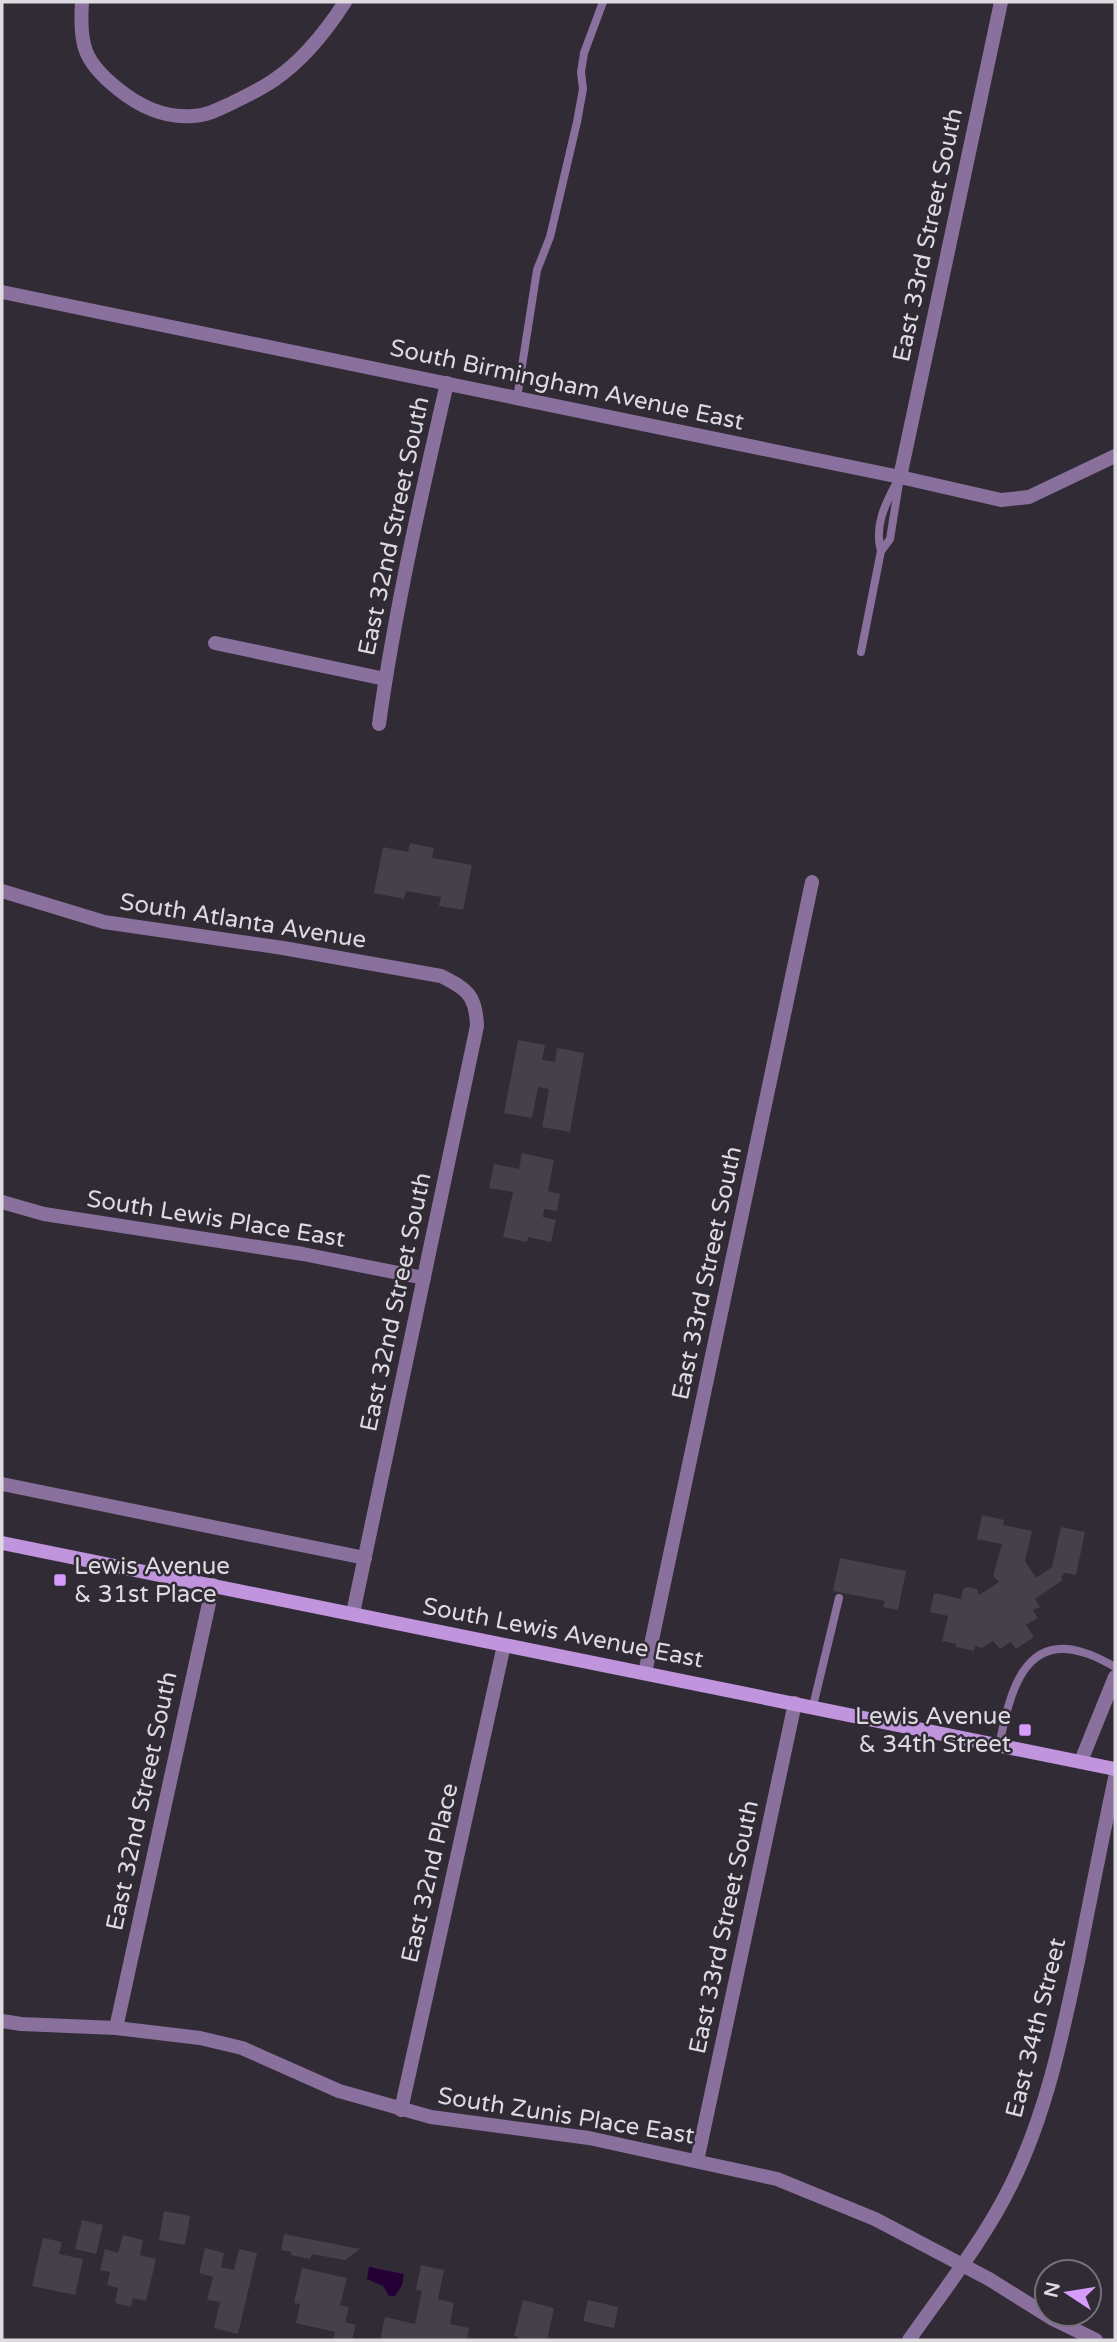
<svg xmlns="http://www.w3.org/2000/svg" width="1117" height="2342" font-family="'Varela Round',sans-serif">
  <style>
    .water { fill: #240037 }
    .building { fill: #46404a }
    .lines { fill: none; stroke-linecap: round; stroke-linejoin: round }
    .service { stroke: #8a709d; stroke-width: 8 }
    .minor { stroke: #8a709d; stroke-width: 14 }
    .secondary { stroke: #c095dd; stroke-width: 14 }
    .poi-dot { fill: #d59cfb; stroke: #302b34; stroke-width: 2.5 }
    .labels { text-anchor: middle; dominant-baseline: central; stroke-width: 5; stroke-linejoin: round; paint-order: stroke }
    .street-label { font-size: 24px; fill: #dddae0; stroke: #302b34 }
    .poi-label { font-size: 24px; fill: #dddae0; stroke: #302b34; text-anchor: start }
  </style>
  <rect width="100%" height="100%" fill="#302b34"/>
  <polygon class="water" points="369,2267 404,2274 402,2285 395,2296 389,2296 383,2286 367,2279"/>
  <g class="building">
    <polygon points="410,843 434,848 432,858 472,865 463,910 439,906 441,897 406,891 404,899 374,893 383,847 408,852"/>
    <polygon points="518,1040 545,1045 542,1060 555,1062 557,1048 584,1053 570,1132 542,1127 549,1089 538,1087 532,1118 504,1113"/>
    <polygon points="522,1153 554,1160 548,1191 560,1194 557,1211 544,1209 543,1217 556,1220 551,1242 528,1237 527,1242 503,1237 513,1192 489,1188 494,1164 519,1169"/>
    <polygon points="982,1515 1004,1520 1003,1525 1032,1531 1025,1561 1036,1578 1052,1567 1061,1527 1085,1532 1076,1575 1065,1573 1061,1577 1063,1580 1035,1599 1040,1607 1033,1610 1038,1618 1026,1625 1034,1637 1016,1649 1011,1642 1000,1649 993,1641 982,1648 975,1646 974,1651 956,1647 956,1644 942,1641 948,1616 930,1612 934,1593 961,1599 963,1589 968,1587 977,1589 979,1595 999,1582 994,1577 994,1572 1002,1544 977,1539"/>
    <polygon points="840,1558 906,1571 898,1610 883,1607 885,1601 833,1591"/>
    <polygon points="164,2211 190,2216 185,2245 159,2240"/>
    <polygon points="82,2220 103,2225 96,2254 75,2249"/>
    <polygon points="284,2234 360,2249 345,2260 312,2254 310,2259 291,2255 291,2252 281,2250"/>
    <polygon points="123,2235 143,2240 140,2255 156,2259 146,2301 133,2298 131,2307 115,2303 118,2288 107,2285 110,2272 100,2270 105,2249 118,2253"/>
    <polygon points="43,2238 62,2242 59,2254 83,2259 75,2295 32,2286"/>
    <polygon points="205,2248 224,2253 221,2267 234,2270 239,2249 257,2253 238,2334 214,2328 220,2302 207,2300 213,2277 199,2273"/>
    <polygon points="421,2265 444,2270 438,2299 454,2303 450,2324 469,2328 467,2340 380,2340 385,2317 415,2324 422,2291 416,2290"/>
    <polygon points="302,2268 347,2278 340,2305 349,2307 345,2322 356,2325 352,2340 333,2340 335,2332 296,2323 300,2304 294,2303"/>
    <polygon points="523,2300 554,2308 547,2340 517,2340 518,2337 514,2336"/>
    <polygon points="588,2300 618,2307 614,2328 583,2321"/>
  </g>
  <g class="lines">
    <g class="service">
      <polyline points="517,398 537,270 550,237 577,122 583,89 581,72 584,53 603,2"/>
      <path d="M881,551C874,526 885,504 897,482"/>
      <polyline points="861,652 881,551 890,539 900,477"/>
      <polyline points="813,1706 839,1598"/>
      <path d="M999,1745C1009,1700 1021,1631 1085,1653C1096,1656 1106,1662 1115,1667"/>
    </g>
    <g class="minor">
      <path d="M82,2C79,45 84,62 118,89C139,106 165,118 192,116C206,116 219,109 232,103C246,96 261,89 274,80C302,61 327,30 345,2"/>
      <polyline points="2,292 900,477 1001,500 1029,497 1115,456"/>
      <polyline points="900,477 1001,2"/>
      <polyline points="215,643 385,679"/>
      <path d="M379,724C395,609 421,496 447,383"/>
      <path d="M2,891L104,922L283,948L441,976C467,989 476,995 477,1026L353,1613"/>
      <polyline points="2,1202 44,1214 303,1254 424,1278"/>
      <polyline points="2,1484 365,1558"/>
      <polyline points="645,1673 812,882"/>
      <polyline points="1081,1761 1115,1677"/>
      <polyline points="2,2021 21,2024 116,2028 200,2038 242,2048 339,2091 431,2117 589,2138 777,2179 875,2219 989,2279 1053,2319 1096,2340"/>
      <polyline points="116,2028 213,1585"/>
      <polyline points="401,2110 504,1645"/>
      <polyline points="697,2161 795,1703"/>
      <path d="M909,2340C944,2290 984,2240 1011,2185C1046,2114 1062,2037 1078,1961C1090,1900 1102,1839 1115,1778"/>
    </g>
    <polyline class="secondary" points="2,1543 1115,1769"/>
  </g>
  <g class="poi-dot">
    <rect x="53" y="1573" width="14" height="14" rx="3.5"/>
    <rect x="1018" y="1723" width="14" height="14" rx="3.5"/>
  </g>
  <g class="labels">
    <g class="street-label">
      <text transform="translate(928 235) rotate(-78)">East 33rd Street South</text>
      <text transform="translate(567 385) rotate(12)">South Birmingham Avenue East</text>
      <text transform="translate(394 526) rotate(-78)">East 32nd Street South</text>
      <text transform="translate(243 921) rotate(9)">South Atlanta Avenue</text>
      <text transform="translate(216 1219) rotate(9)">South Lewis Place East</text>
      <text transform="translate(707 1273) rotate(-78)">East 33rd Street South</text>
      <text transform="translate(396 1302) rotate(-78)">East 32nd Street South</text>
      <text transform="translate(563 1633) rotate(11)">South Lewis Avenue East</text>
      <text transform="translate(142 1801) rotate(-78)">East 32nd Street South</text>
      <text transform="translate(430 1873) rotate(-77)">East 32nd Place</text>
      <text transform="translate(724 1927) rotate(-78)">East 33rd Street South</text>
      <text transform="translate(1036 2028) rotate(-76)">East 34th Street</text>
      <text transform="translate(566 2116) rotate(9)">South Zunis Place East</text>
    </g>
    <g class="poi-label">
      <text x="74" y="1566">Lewis Avenue<tspan x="74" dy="28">&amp; 31st Place</tspan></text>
      <text x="1011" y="1716" text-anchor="end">Lewis Avenue<tspan x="1011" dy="28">&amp; 34th Street</tspan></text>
    </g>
  </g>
  <rect width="1117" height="2342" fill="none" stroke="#dddae0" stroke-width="7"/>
  <g transform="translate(1068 2293) rotate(282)"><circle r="33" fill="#302b34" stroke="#757179" stroke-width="2"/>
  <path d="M0-5L12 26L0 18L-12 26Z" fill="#d59cfb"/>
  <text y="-10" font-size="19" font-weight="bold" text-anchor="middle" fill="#dddae0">N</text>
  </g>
</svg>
